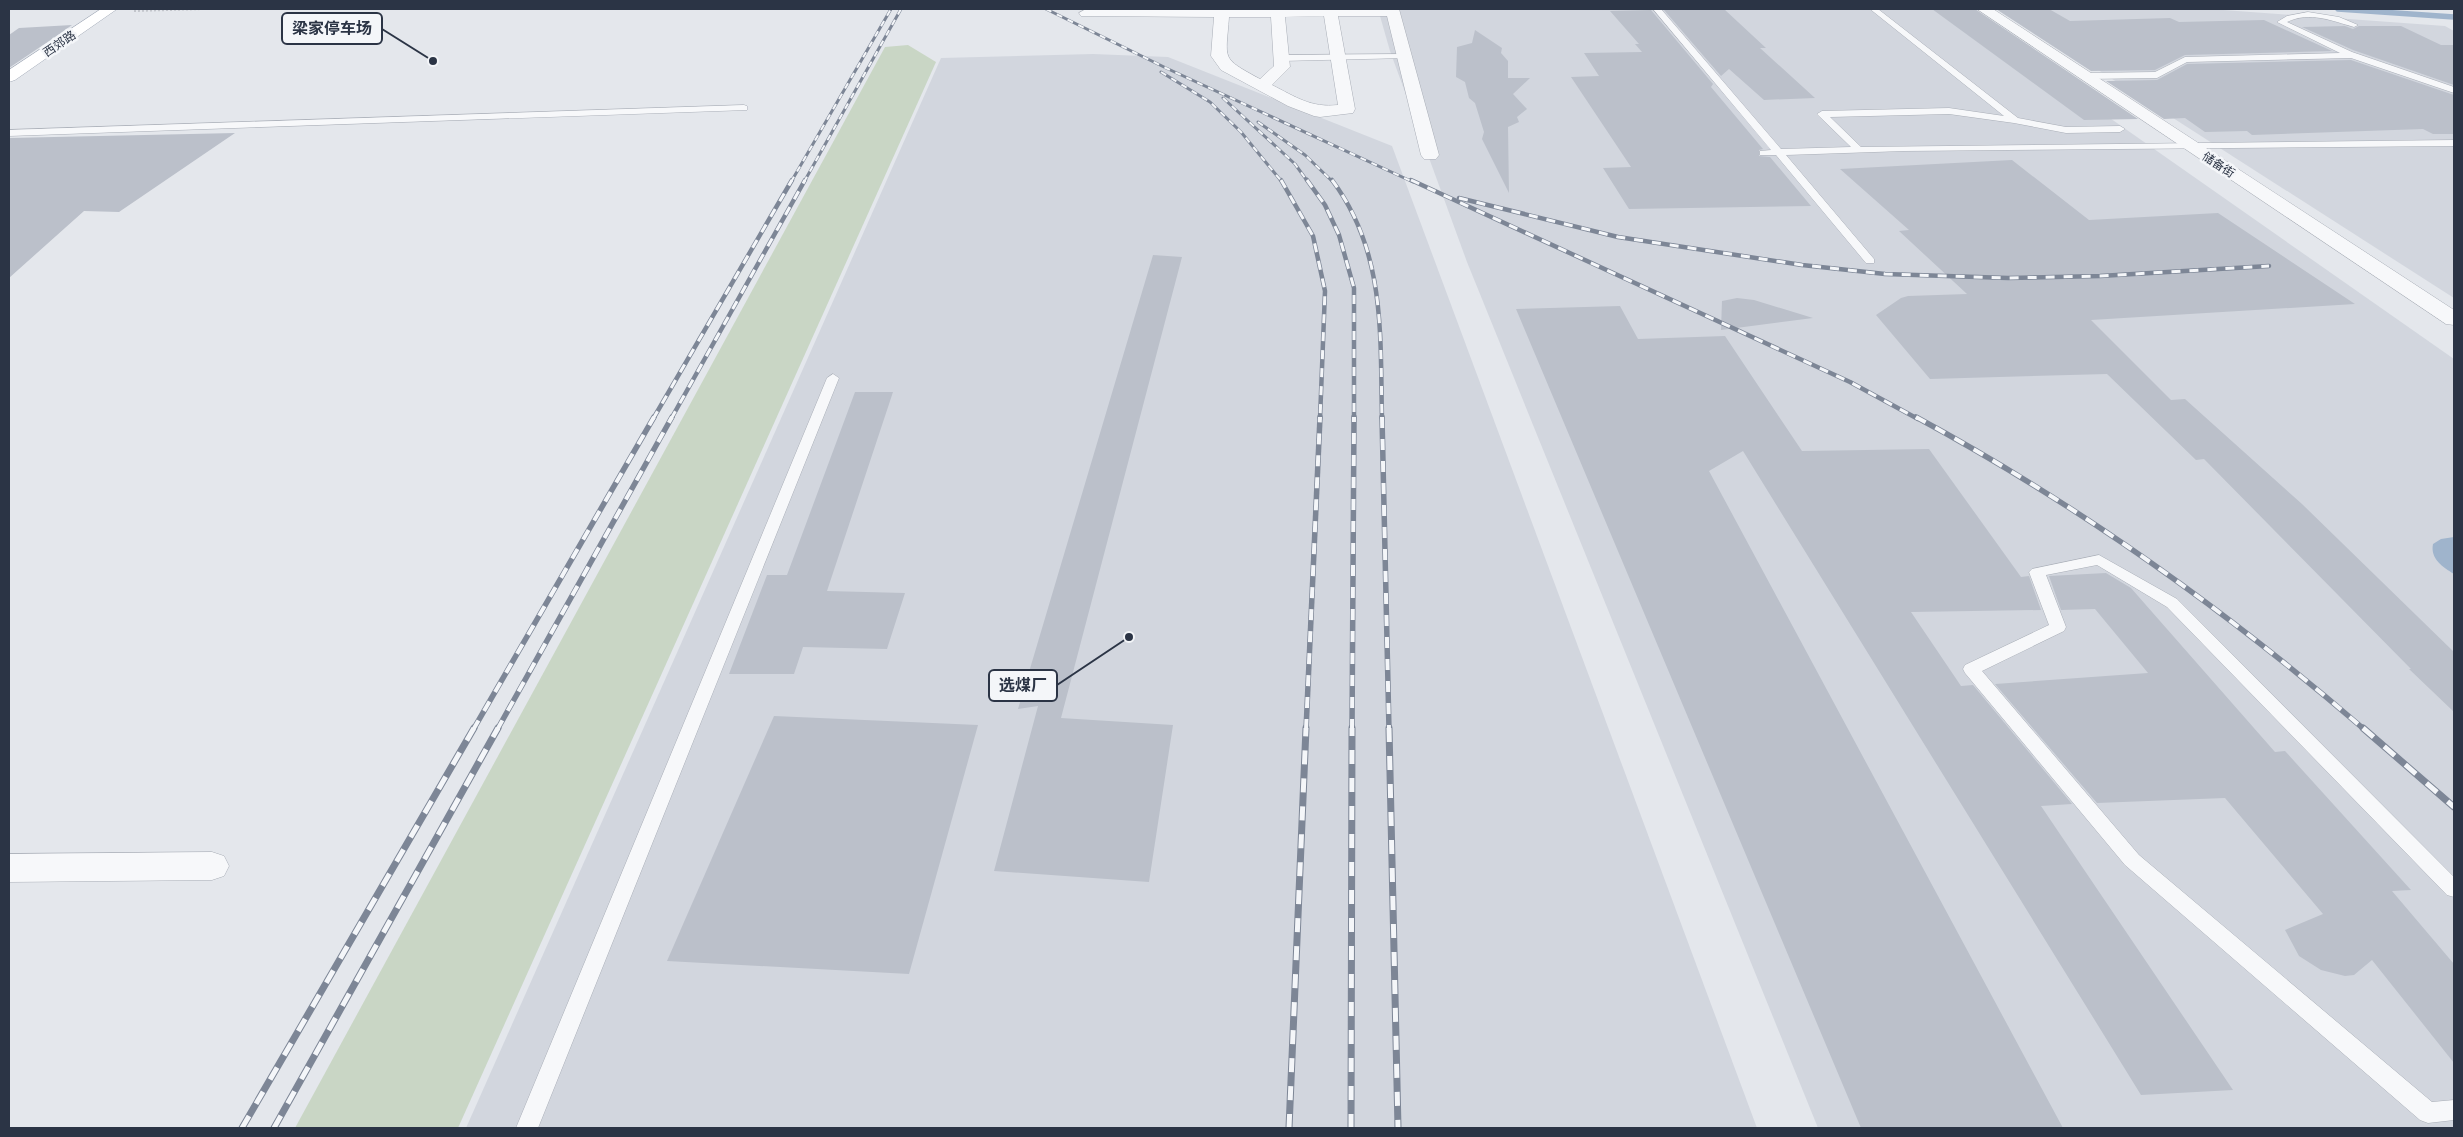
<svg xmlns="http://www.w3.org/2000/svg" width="2463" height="1137" font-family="Barlow,'Noto Sans SC',sans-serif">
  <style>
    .built { fill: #d2d6de }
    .green { fill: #c9d6c5 }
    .water { fill: #9fb4cc }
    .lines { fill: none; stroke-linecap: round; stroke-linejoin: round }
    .stream { stroke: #9fb4cc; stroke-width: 5.5 }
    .building { fill: #bbc0ca }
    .service-casing { stroke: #a9aeb7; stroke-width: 1 }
    .minor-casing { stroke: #a9aeb7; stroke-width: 1 }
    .tertiary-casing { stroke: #a9aeb7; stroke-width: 1 }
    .primary-casing { stroke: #a3abb8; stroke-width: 1 }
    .path { stroke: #c2c5cb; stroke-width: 2; stroke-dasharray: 2 2; stroke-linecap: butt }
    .service { fill: #f7f8fa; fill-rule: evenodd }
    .minor { fill: #f7f8fa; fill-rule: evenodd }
    .tertiary { fill: #f7f8fa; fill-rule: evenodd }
    .primary { fill: #fff; fill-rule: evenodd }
    .rail-far3-casing { stroke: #7d8696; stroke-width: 3 }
    .rail-far2-casing { stroke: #7d8696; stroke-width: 4.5 }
    .rail-far1-casing { stroke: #7d8696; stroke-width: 5.5 }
    .rail-casing { stroke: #7d8696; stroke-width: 7 }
    .rail-far3 { stroke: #f4f6f9; stroke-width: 2; stroke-dasharray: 6; stroke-linecap: butt }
    .rail-far2 { stroke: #f4f6f9; stroke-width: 3; stroke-dasharray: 9; stroke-linecap: butt }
    .rail-far1 { stroke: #f4f6f9; stroke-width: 4; stroke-dasharray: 11; stroke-linecap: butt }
    .rail { stroke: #f4f6f9; stroke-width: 5; stroke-dasharray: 14; stroke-linecap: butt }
    .labels { text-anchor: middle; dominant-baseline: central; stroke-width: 5; stroke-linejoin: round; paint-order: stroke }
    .far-street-label { font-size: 12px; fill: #2b3445; stroke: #f4f6f9 }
    .leader { fill: none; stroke: #2b3445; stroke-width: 2 }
    .callout-dot { fill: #2b3445; stroke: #f4f6f9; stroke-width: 2 }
    .callout { fill: #f4f6f9; stroke: #2b3445; stroke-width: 2 }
    .callout-label { font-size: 16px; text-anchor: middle; font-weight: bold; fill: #2b3445 }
  </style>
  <rect width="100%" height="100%" fill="#e4e7ec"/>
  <g class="built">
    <polygon points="1378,9 1954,9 2454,359 2454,1128 1818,1128 1467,262 1390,51"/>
    <polygon points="2003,9 2210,9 2445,26 2454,31 2454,298"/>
    <polygon points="1093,54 1168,57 1392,146 1757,1128 466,1128 941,58"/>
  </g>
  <polygon class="green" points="908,45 936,62 458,1128 295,1128 885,47"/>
  <path class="water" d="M2454,537V574C2443,567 2430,559 2433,544L2441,539Z"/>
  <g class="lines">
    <polyline class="stream" points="2338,9 2454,17"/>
  </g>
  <g class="building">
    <polygon points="1724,9 1766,48 1760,48 1815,98 1764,100 1729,69 1721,76 1664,10"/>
    <polygon points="1932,9 1975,9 2138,119 2084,120"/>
    <polygon points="1996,9 2049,9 2070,21 2170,18 2179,22 2264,20 2332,51 2185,55 2155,70 2091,71"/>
    <polygon points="1651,10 1713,84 1711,87 1763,149 1759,150 1759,156 1770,157 1811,206 1629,209 1603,168 1631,167 1571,77 1599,76 1584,53 1642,52 1635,44 1639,44 1610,11"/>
    <polygon points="72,25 55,37 9,68 9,35 19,28"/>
    <polygon points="2345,26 2353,29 2359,26 2401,26 2441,45 2454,45 2454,85 2353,50 2302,27"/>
    <polygon points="1475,30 1502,48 1501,53 1508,61 1508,78 1530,78 1513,94 1527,109 1517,117 1519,122 1508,127 1509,193 1482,139 1484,132 1475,103 1469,98 1465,82 1456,77 1457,47 1472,43"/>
    <polygon points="2351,60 2454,95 2454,134 2433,134 2423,129 2252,135 2247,131 2205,132 2185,118 2164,119 2106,81 2157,80 2187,64"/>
    <polygon points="235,133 119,212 84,211 9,278 9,138"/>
    <polygon points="2012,160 2089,220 2218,213 2355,304 2091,320 2171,400 2185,399 2302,504 2454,652 2454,712 2409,669 2411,669 2204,459 2196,460 2107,374 1930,379 1876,315 1901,298 1908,296 1967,294 1899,231 1909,230 1840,169"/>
    <polygon points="1153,255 1182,257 1061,718 1173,725 1149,882 994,871 1038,706 1018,709"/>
    <polygon points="1737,298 1754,300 1813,318 1721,330 1722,301"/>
    <polygon points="1620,306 1638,339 1725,336 1802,451 1929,449 2021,577 2029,576 2041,610 1911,612 1961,686 1973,685 2072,804 2041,806 2233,1090 2141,1095 1743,451 1709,471 2063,1128 1861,1128 1516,309"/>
    <polygon points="855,392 893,392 827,591 905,593 887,649 803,647 794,674 729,674 767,575 787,575"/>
    <polygon points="2106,573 2131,588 2275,752 2285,751 2411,890 2392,891 2454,964 2454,1063 2372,960 2354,975 2345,976 2321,970 2299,956 2285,930 2323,914 2225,798 2097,803 1995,684 2148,673 2095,609 2061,610 2049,576"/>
    <polygon points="774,716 978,725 909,974 667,961"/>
  </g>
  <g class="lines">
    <g class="service-casing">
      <g id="service">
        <polygon points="1653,9 1661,9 1781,149 1851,147 1819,116 1817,114 1822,111 1949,108 2004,116 1870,9 1878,9 2018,118 2066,127 2120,126 2125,129 2120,132 2066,133 2014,123 1949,114 1830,117 1861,147 2454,140 2454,146 1904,151 1786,155 1874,259 1874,263 1866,263 1776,155 1760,155 1760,151 1771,150"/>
        <path d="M2308,12L2339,17L2358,25L2354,27C2332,21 2310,11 2287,22L2352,52L2454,87V93L2351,58L2187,62L2157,78L2087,79L2083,76L2087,73L2155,72L2185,57L2340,53L2277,22L2287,16Z"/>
        <polygon points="1404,54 1408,56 1407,58 1281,61 1277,58 1281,55"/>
        <polygon points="744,105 747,106 747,110 9,136 9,130"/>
        <polygon points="833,374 839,378 538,1128 516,1128 827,378"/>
        <polygon points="2099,555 2177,599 2454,877 2454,897 2447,895 2167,607 2097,565 2046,575 2066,627 2064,631 1982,671 2139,855 2432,1102 2454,1100 2454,1120 2428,1123 2420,1120 2125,865 1965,673 1963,669 1965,665 2049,625 2029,572 2032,569"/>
      </g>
    </g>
    <g class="minor-casing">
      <g id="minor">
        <path d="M1086,9H1399L1439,155L1436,159H1424L1421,155L1387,16H1338L1355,109L1353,113L1320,117L1314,116L1288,106L1221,70L1211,56L1214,17L1081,16L1079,13ZM1324,16L1338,105C1311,108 1296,97 1272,85L1290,67L1285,17ZM1229,17H1271L1274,66L1260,79C1220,57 1226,61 1229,17Z"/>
        <polygon points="212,852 224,856 229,866 224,876 212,880 9,882 9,854"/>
      </g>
    </g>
    <g class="tertiary-casing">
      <polygon id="tertiary" points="1977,9 1993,9 2454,310 2454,325 2446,324"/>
    </g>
    <g class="primary-casing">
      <polygon id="primary" points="101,9 117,9 15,80 9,82 9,70"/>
    </g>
    <polyline class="path" points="134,11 203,9"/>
    <use href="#service" class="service"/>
    <use href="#minor" class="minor"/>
    <use href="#tertiary" class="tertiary"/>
    <use href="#primary" class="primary"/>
    <g class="rail-far3-casing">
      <g id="rail-far3">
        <polyline points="1046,9 1166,68 1413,182"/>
        <polyline points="1161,72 1210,102 1241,132 1282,182"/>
        <polyline points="1223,98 1295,164 1308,182"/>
        <polyline points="1258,122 1305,155 1333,182"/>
        <polyline points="791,182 891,9"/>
        <polyline points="804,182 901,9"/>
      </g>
    </g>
    <g class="rail-far2-casing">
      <g id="rail-far2">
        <polyline points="1281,180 1313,236 1325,291 1320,419"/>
        <polyline points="1307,180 1325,205 1339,235 1354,288 1354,419"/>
        <path d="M1332,180C1386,252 1380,334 1382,419"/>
        <polyline points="1411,180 1850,382 1918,419"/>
        <polyline points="1459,198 1618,237 1802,265 1885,274 2008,278 2100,276 2269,266"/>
        <polyline points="653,419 792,180"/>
        <polyline points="671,419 805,180"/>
      </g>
    </g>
    <g class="rail-far1-casing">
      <g id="rail-far1">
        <polyline points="1382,417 1389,730"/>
        <path d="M1916,417C2077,504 2226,610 2365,730"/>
        <polyline points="473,730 654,417"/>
        <polyline points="497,730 672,417"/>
        <polyline points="1306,730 1320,417"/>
        <polyline points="1352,730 1354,417"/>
      </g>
    </g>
    <g class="rail-casing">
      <g id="rail">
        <polyline points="1389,728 1398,1128"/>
        <polyline points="2363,728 2454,807"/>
        <polyline points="242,1128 474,728"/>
        <polyline points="274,1128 498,728"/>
        <polyline points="1289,1128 1306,728"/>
        <polyline points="1351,1128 1352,728"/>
      </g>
    </g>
    <use href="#rail-far3" class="rail-far3"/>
    <use href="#rail-far2" class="rail-far2"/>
    <use href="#rail-far1" class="rail-far1"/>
    <use href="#rail" class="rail"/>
  </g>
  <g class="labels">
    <g class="far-street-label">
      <text transform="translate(59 43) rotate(-34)">西郊路</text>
      <text transform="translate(2219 164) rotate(33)">储备街</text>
    </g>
  </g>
  <path class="leader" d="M433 61L382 29M1129 637L1057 685"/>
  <g class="callout-dot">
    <circle cx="433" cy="61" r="5"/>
    <circle cx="1129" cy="637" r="5"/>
  </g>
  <g class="callout">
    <rect x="282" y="13" width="100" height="31" rx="5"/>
    <rect x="989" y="670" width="68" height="31" rx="5"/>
  </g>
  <g class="callout-label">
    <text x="332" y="34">梁家停车场</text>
    <text x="1023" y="691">选煤厂</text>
  </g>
  <rect width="2463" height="1137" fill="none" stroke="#2b3445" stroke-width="20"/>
</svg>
